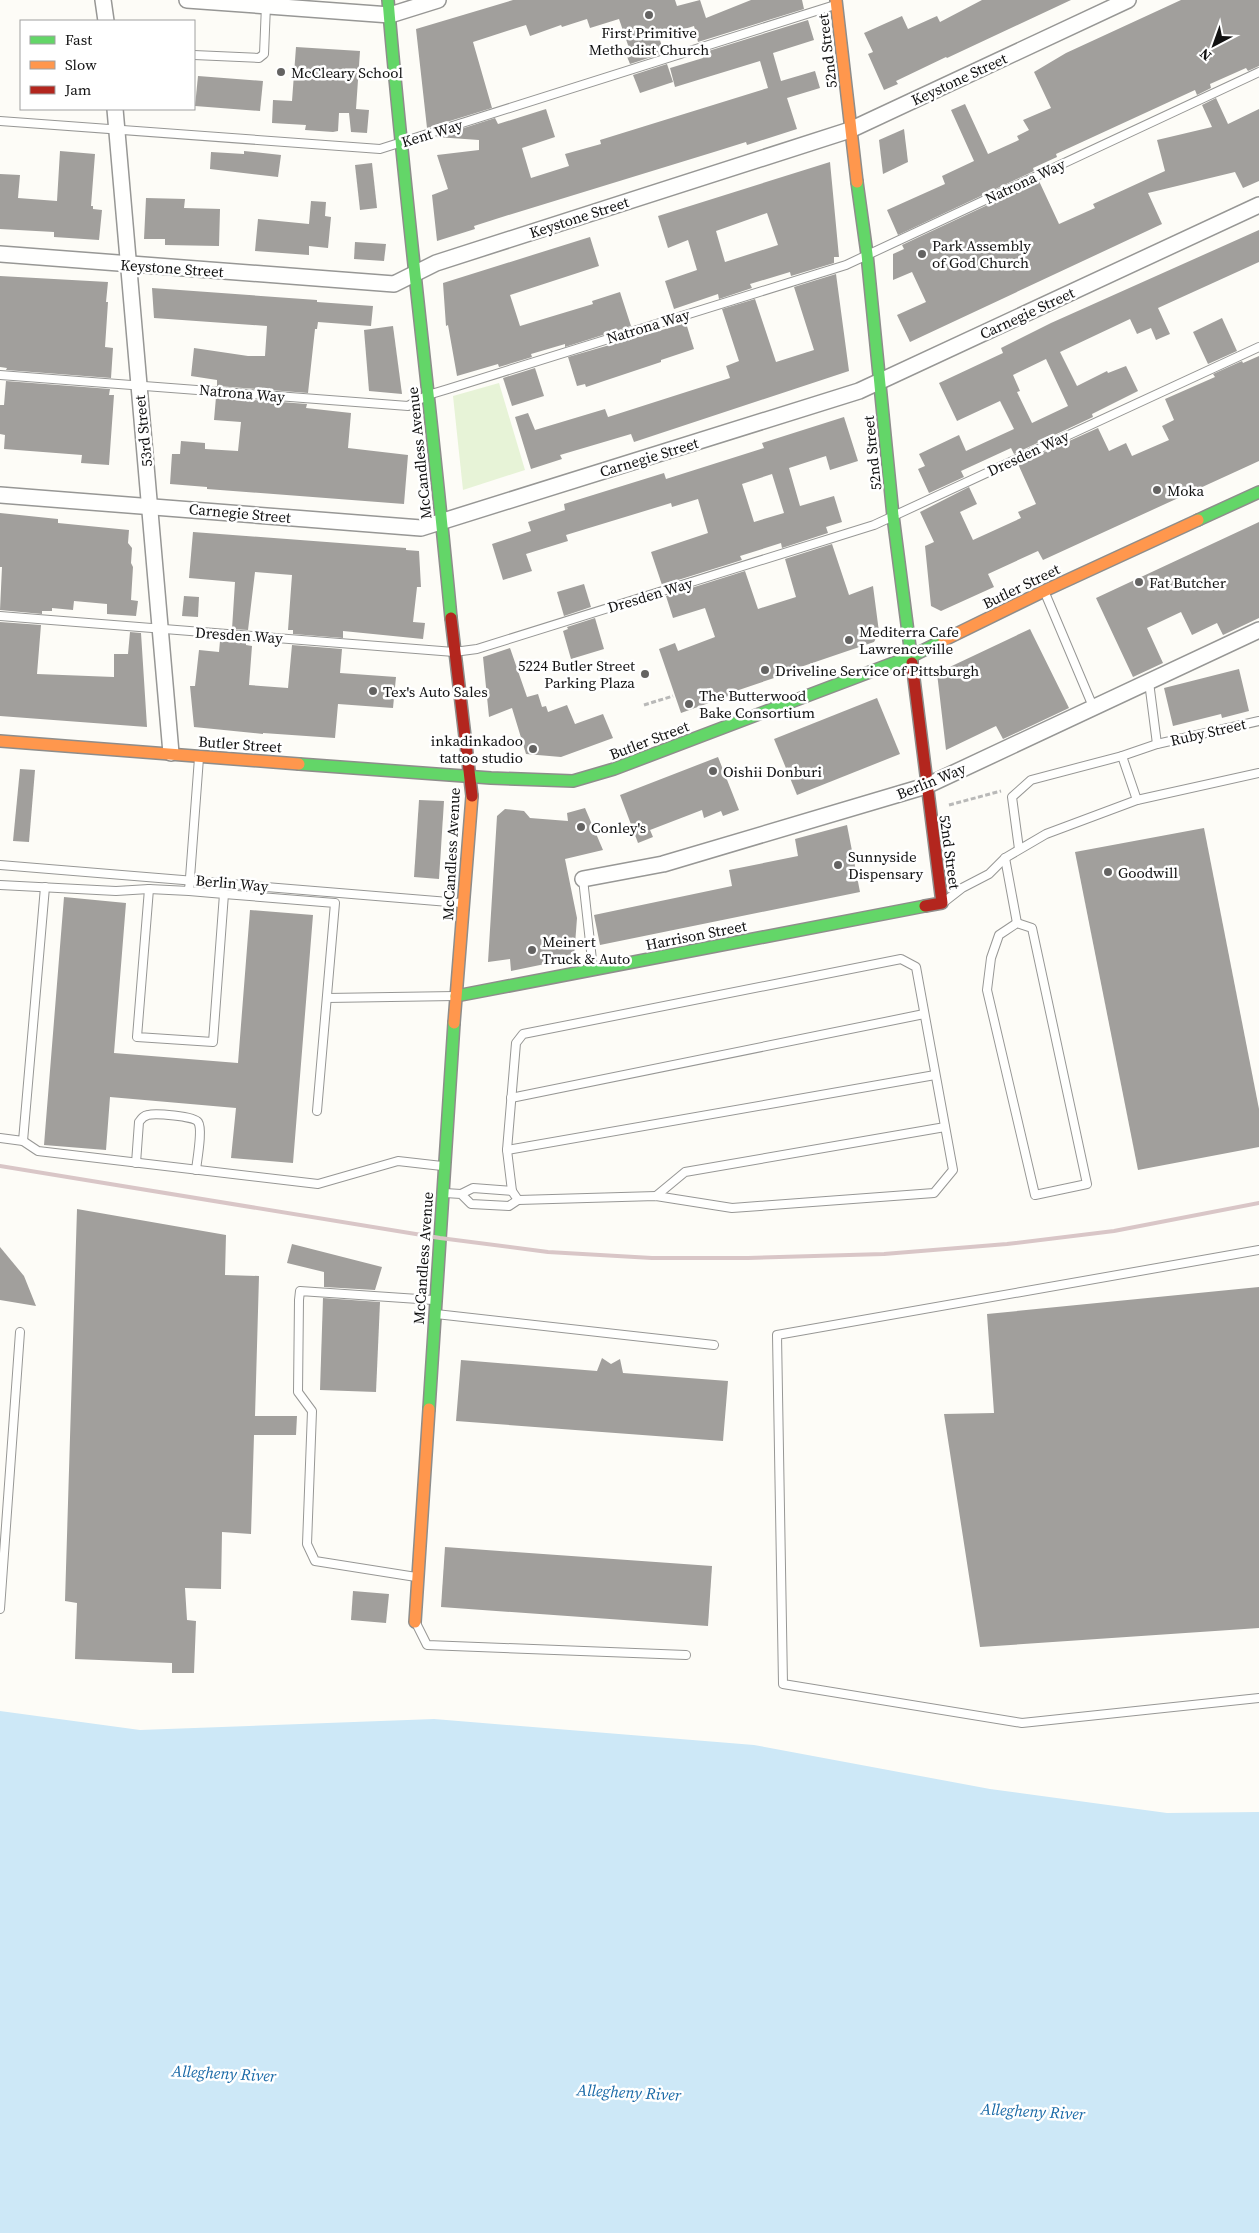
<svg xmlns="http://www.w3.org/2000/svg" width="1259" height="2233" font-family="'Source Serif 4',serif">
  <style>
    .green { fill: #e7f3d7 }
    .water { fill: #cde8f7 }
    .building { fill: #a19f9c; fill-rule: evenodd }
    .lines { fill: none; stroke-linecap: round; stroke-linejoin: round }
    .lane-casing { stroke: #979795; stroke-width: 10 }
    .street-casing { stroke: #979795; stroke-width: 18 }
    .fast-casing { stroke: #8e8d8b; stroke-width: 14 }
    .slow-casing { stroke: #8e8d8b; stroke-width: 14 }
    .jam-casing { stroke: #8e8d8b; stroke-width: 14 }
    .path { stroke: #b9b9b8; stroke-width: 3; stroke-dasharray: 5 2.5; stroke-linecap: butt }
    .lane { stroke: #fffffe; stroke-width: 8 }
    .street { stroke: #fffffe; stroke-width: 15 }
    .fast { stroke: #63d668; stroke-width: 11 }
    .slow { stroke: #ff974d; stroke-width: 11 }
    .jam { stroke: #b3261e; stroke-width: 11 }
    .rail { stroke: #d9c6c7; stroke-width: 4 }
    .poi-dot { fill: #646362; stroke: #fff; stroke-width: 2 }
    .labels { text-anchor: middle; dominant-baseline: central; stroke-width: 5; stroke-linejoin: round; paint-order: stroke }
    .poi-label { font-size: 15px; fill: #111; stroke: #fff; text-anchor: start }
    .street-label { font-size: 15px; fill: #111; stroke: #fff }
    .water-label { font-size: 16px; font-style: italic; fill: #1768a6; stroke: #fff }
  </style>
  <rect width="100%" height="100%" fill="#fdfcf7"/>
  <polygon class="green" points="499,383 525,470 463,490 453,396"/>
  <polygon class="water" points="0,1711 140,1730 434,1719 754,1745 990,1789 1167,1813 1259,1812 1259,2233 0,2233"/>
  <g class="building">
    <polygon points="513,0 675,0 677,6 700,0 706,18 751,0 802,0 804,9 698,42 694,26 659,37 664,53 630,64 624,49 629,48 619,19 590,28 587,19 562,27 561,25 530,36 526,25 510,30 473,42 492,108 427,128 416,29"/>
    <polygon points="982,0 1071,0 947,58 946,57 896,81 898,84 884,90 868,54 873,52 864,33 902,16 908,29 937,16 940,22"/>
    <polygon points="1181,0 1259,0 1259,66 1248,71 1246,68 1210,84 1211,88 1197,95 1195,90 1056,154 1057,157 1033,168 1034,171 898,235 887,210 945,184 942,176 974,161 951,110 965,104 988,154 1019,140 1017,136 1029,130 1023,120 1051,108 1034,72 1066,53"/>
    <polygon points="808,20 814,40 773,53 781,81 815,71 820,88 787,98 797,129 747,145 746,142 714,152 499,218 474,226 475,229 437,241 432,195 448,189 437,155 479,150 479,140 436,137 495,118 498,124 546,109 555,137 522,148 531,178 569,166 565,154 601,144 600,140 768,88 760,61 675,87 670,68 703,58 702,53"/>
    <polygon points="296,47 360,51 356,109 369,110 367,133 351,132 349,113 339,113 338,131 333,132 305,130 306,125 272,123 273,100 292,101"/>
    <polygon points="667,64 673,82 640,93 633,75"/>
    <polygon points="198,76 263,81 260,111 195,106"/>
    <polygon points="1216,98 1228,124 1259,109 1259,181 1243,188 1235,172 1148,193 1162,224 910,342 897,315 926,302 912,272 893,280 893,254 904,249 902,245 1039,181 1059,224 1095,208 1093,204 1165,171 1157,140 1212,127 1202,105"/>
    <polygon points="904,129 908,162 883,174 879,140"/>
    <polygon points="60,151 95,154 91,206 93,206 93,209 102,210 99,240 54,237 54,232 0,229 0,174 20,175 18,198 57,201"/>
    <polygon points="244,151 281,155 278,177 210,169 211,152 244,154"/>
    <path d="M830,162L839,257H834V263L791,276L790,272L750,284L752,288L719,299L718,294L674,309L665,281L697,270L688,240L668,248L658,216ZM767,213L778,245L725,262L716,231Z"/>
    <polygon points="372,163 377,208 360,210 355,165"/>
    <polygon points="146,198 185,199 184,208 220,209 219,246 165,245 165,239 144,239"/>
    <polygon points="311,201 326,202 325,216 331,217 328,248 309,246 309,255 255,251 258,219 309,224"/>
    <path d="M1259,230V262L1158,308L1170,334L1156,340L1151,328L1137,334L1130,319L1060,352L1077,386L1107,371L1108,373L1126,366L1138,391L1092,414L1093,417L1014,454L1011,448L961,471L964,477L929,493L918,469L925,466L919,454L959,435L966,451L1014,429L1000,401L957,421L939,383L1003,353L1001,348L1051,323ZM1046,359L1068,406L1032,423L1017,392L1020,391L1013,375Z"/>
    <polygon points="590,237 599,266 510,295 520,326 593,304 592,301 620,292 631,326 565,347 565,344 531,354 532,357 499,367 498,364 457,376 448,325 446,326 443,283"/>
    <polygon points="355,242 386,244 384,261 354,259"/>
    <polygon points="836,274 849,371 634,442 631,434 560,455 562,459 531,469 515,417 528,413 535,430 605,409 608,417 730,378 726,366 739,361 722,309 755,299 776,362 814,350 794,287"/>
    <polygon points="0,276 108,282 106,302 108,302 105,347 113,348 111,378 6,370 7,368 0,367"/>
    <polygon points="152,288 317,300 317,302 373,306 371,326 318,322 317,329 315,329 308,393 217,386 217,380 191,376 194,348 248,356 265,356 267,326 154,318"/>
    <polygon points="1222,318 1237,351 1208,364 1193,332"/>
    <polygon points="686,323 694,349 661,360 661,362 586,387 585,384 577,386 568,357"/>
    <polygon points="393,326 402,394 369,391 364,330"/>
    <polygon points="1259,356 1259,461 1043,560 1038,551 988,574 994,587 941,611 931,606 925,546 934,542 920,512 969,487 977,504 960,512 973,540 1021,518 1018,512 1036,504 1018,464 1098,428 1109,451 1126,443 1132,456 1169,440 1162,426 1174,420 1165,399 1215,377 1213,374 1242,361 1243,363"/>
    <polygon points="535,368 544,396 512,406 503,378"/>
    <polygon points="6,381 110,389 109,395 114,395 109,465 81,463 82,455 4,449 5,435 0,434 0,405 4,405"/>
    <polygon points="216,397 307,404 306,408 351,413 348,448 408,455 404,504 207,489 207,487 170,484 172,454 180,454 181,441 205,443 205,449 238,451 241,422 214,420"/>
    <path d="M844,417L858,461L830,470L826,456L789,468L800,506L834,496L842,522L826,527L828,533L782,548L781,543L740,556L742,560L662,585L651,552L708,533L698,499L672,507L671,503L566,535L568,541L526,554L532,571L503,580L492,544L531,531L528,522L565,510L564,504L664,473L666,479L764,448L762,443ZM772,474L784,513L754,522L742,484Z"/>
    <polygon points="0,513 58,519 58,523 129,530 128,543 132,548 131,563 133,567 131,600 138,601 136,616 107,614 107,604 74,601 73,610 52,608 52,611 42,611 42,614 0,610 2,567 0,567"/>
    <polygon points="1259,522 1259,618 1223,635 1217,623 1192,635 1181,612 1147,628 1163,663 1133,677 1096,598"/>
    <polygon points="193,532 406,548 406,550 419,551 421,587 417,587 413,622 425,623 423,639 343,631 343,638 293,634 293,630 288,630 292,575 255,572 248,630 232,629 235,582 189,578"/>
    <polygon points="832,544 849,595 873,586 879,632 874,642 780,674 780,676 730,693 731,695 681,713 659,649 675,643 678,651 715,637 705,608 673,618 666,596 745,571 758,609 796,597 785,559"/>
    <polygon points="584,584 591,607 564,616 557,592"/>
    <polygon points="184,596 199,597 198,617 182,616"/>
    <polygon points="595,618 604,649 571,659 563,631 568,629 567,627"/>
    <polygon points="0,622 41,625 37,674 114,677 114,654 128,654 130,632 141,633 147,727 0,716"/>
    <polygon points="1030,629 1069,708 1003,739 996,726 946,750 937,673"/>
    <polygon points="231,640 246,641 246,645 252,646 249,685 288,688 292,645 342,649 340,673 396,677 393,708 338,704 335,738 263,733 263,734 194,727 190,686 195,686 199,650 219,652 220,641 231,642"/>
    <polygon points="510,648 527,697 538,694 542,707 546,706 548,712 567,705 575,724 603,714 613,738 561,757 526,754 512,708 489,717 483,657"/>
    <polygon points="1239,669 1249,711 1222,718 1221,714 1173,726 1164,688"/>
    <polygon points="877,698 900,754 797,795 774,739"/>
    <polygon points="718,757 739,810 723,816 721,811 704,818 702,810 650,830 653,837 638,843 620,795"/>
    <polygon points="20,769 35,770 29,842 13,841"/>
    <polygon points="419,800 444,801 439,879 414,877"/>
    <polygon points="585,808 603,850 565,859 577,918 574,958 511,971 510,959 488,962 497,816 505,809 524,811 530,818 568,821 567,813"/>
    <polygon points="847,825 860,892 600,945 594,915 732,886 729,870 798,856 795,839"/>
    <polygon points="1204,828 1259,1109 1259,1147 1138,1170 1075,852"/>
    <polygon points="64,897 126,903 114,1053 238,1063 250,910 313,915 293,1163 231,1158 236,1108 110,1097 106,1150 44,1145"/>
    <polygon points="77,1209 226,1235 225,1275 259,1276 255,1416 297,1416 296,1435 254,1435 251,1534 222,1532 221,1589 185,1588 187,1620 196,1621 194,1673 172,1673 172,1663 75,1659 77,1603 65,1601"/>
    <polygon points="292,1244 382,1267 375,1290 324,1287 324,1272 287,1263"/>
    <polygon points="0,1247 24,1276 36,1306 0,1300"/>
    <polygon points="1259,1287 1259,1628 980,1647 944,1414 994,1413 987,1314"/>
    <polygon points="323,1298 380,1302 376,1392 320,1390"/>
    <polygon points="602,1358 611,1364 620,1359 623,1373 728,1381 723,1441 456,1421 461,1360 597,1371"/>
    <polygon points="445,1547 712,1566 708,1626 441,1607"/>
    <polygon points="353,1591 389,1594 386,1623 351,1620"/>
  </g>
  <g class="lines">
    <g class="lane-casing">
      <g id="lane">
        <polyline points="194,55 259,58 264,54 266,5"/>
        <polyline points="0,121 380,149 835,5"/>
        <polyline points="0,375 408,406 428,395 448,389 846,265 1259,72"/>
        <polyline points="1045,593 1094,709"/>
        <polyline points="0,616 454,652 477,649 874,525 1259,347"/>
        <polyline points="1149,682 1157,744"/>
        <polyline points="1137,800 1122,756 1157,744 1259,721"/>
        <polyline points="1019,849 1012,797 1031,780 1122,756"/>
        <polyline points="1005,858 1017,923"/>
        <polyline points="0,865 461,903"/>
        <polyline points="583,879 593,969"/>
        <polyline points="0,885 116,891 149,889"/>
        <polyline points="189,891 224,894 213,1042 137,1037 149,889 189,891 199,758"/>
        <polyline points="224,894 335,903 317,1111"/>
        <polyline points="944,902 962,888 989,874 1005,858 1046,834 1137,800 1259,773"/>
        <polygon points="1017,923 1032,928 1087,1184 1035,1195 987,990 991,958 999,935"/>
        <polyline points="327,998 455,996"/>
        <polyline points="511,1098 924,1014"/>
        <polyline points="0,1138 23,1141 45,887"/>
        <polyline points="23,1141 38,1151 318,1184 398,1161 442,1166"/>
        <polyline points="507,1150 935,1075"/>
        <path d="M136,1163L139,1122C142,1118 143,1116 148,1115C155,1113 194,1116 198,1122C203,1129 197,1160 196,1170"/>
        <polyline points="512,1191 507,1150 516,1043 523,1034 901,959 916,967 953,1170 934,1193 732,1208 656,1196 518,1200"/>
        <polyline points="445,1193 461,1194 473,1188 512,1191 518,1200 509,1206 471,1204 461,1194"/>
        <polyline points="656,1196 685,1172 945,1127"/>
        <polyline points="1259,1250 777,1335 783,1684 1022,1723 1259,1698"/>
        <polyline points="436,1314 714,1345"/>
        <polyline points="416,1577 315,1561 307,1544 312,1411 298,1392 299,1300 300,1291 433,1300"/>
        <polyline points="0,1609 20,1332"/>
        <polyline points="416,1623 427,1645 686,1655"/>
      </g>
    </g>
    <g class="street-casing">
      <g id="street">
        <polyline points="103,0 106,21"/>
        <polyline points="187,0 390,15 438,0"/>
        <polyline points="115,109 171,753"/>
        <polyline points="0,254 394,284 436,263 850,130 1128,0"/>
        <polyline points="0,495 421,528 859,391 1259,205"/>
        <polyline points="583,879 663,864 926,786 1259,630"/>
      </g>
    </g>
    <g class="fast-casing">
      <g id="fast">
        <path d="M388,0C405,206 432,412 451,618"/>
        <polyline points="857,182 867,254 893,516 912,663"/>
        <polyline points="1198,520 1259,492"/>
        <polyline points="299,764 491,778 573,781 614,769 912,656 944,640"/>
        <polyline points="456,996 925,906"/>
        <polyline points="429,1409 454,1023"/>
      </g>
    </g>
    <g class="slow-casing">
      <g id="slow">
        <polyline points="836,0 857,182"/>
        <polyline points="944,640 1044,591 1198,520"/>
        <polyline points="0,741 299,764"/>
        <polyline points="454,1023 472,796"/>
        <polyline points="415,1622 429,1409"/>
      </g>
    </g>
    <g class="jam-casing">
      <g id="jam">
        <polyline points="451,618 472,796"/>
        <polyline points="912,663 942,903 925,906"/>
      </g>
    </g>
    <g class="path">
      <polyline points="644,705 673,696"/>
      <polyline points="949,805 1001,791"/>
    </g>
    <use href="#lane" class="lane"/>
    <use href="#street" class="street"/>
    <use href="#fast" class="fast"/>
    <use href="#slow" class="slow"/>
    <use href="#jam" class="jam"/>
    <polyline class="rail" points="0,1166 440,1238 548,1252 652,1258 748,1258 884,1254 1007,1244 1114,1231 1259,1203"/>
  </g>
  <g class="poi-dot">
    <circle cx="649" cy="15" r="5"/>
    <circle cx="281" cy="72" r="5"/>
    <circle cx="922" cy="254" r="5"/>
    <circle cx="1157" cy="490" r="5"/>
    <circle cx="1139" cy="582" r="5"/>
    <circle cx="849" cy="640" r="5"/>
    <circle cx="765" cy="670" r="5"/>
    <circle cx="645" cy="674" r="5"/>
    <circle cx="373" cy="691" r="5"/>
    <circle cx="689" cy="704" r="5"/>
    <circle cx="533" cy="749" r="5"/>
    <circle cx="713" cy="771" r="5"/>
    <circle cx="581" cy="827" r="5"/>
    <circle cx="838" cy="865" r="5"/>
    <circle cx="1108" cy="872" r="5"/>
    <circle cx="532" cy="950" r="5"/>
  </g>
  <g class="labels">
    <g class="poi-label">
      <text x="649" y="32" text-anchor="middle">First Primitive<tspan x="649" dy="17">Methodist Church</tspan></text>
      <text x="291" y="72">McCleary School</text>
      <text x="932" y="245">Park Assembly<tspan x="932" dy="17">of God Church</tspan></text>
      <text x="1167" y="490">Moka</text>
      <text x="1149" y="582">Fat Butcher</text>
      <text x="859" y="631">Mediterra Cafe<tspan x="859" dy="17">Lawrenceville</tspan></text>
      <text x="635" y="665" text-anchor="end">5224 Butler Street<tspan x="635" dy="17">Parking Plaza</tspan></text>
      <text x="775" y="670">Driveline Service of Pittsburgh</text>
      <text x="383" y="691">Tex's Auto Sales</text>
      <text x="699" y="695">The Butterwood<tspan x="699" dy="17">Bake Consortium</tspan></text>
      <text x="523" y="740" text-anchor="end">inkadinkadoo<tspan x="523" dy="17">tattoo studio</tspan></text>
      <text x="723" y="771">Oishii Donburi</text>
      <text x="591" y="827">Conley's</text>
      <text x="848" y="856">Sunnyside<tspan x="848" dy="17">Dispensary</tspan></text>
      <text x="1118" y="872">Goodwill</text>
      <text x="542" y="941">Meinert<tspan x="542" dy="17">Truck &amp; Auto</tspan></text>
    </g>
    <g class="street-label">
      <text transform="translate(827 51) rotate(-97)">52nd Street</text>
      <text transform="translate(959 79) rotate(-25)">Keystone Street</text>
      <text transform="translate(432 133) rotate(-17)">Kent Way</text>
      <text transform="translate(1025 181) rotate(-25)">Natrona Way</text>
      <text transform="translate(579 217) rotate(-18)">Keystone Street</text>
      <text transform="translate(172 268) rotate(4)">Keystone Street</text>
      <text transform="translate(1027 313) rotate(-25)">Carnegie Street</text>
      <text transform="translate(648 326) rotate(-17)">Natrona Way</text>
      <text transform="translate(242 393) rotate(5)">Natrona Way</text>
      <text transform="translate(143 431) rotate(-96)">53rd Street</text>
      <text transform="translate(419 453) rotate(-96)">McCandless Avenue</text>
      <text transform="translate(872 453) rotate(-96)">52nd Street</text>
      <text transform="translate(1028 453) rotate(-25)">Dresden Way</text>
      <text transform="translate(649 457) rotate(-17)">Carnegie Street</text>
      <text transform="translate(240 513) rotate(5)">Carnegie Street</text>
      <text transform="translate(1021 586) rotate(-26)">Butler Street</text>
      <text transform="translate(650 595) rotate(-17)">Dresden Way</text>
      <text transform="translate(239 635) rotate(4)">Dresden Way</text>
      <text transform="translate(1208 732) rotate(-13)">Ruby Street</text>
      <text transform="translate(649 740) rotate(-21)">Butler Street</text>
      <text transform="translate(240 744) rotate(4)">Butler Street</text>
      <text transform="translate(931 781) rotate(-22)">Berlin Way</text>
      <text transform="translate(950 852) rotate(82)">52nd Street</text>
      <text transform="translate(451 854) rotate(-87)">McCandless Avenue</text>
      <text transform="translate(232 883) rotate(5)">Berlin Way</text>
      <text transform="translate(696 935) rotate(-11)">Harrison Street</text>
      <text transform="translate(423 1258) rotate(-86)">McCandless Avenue</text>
    </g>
    <g class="water-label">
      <text transform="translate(224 2073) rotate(3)">Allegheny River</text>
      <text transform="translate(629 2092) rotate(3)">Allegheny River</text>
      <text transform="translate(1033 2111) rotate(3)">Allegheny River</text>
    </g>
  </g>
  <rect x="20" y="20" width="175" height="90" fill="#ffffff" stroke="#a0a0a0"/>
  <rect x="30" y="36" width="25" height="8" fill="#63d668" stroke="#a0a0a0"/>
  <text x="65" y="45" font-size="15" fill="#111111">Fast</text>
  <rect x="30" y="61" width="25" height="8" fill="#ff974d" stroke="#a0a0a0"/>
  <text x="65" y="70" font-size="15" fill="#111111">Slow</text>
  <rect x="30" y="86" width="25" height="8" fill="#b3261e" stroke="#a0a0a0"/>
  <text x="65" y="95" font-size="15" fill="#111111">Jam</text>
  <g transform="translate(1214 45) rotate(221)" stroke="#ffffff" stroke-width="4" paint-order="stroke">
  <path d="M0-4L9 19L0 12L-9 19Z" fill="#111111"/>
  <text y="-8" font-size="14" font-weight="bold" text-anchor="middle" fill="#111111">N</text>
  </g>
</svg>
